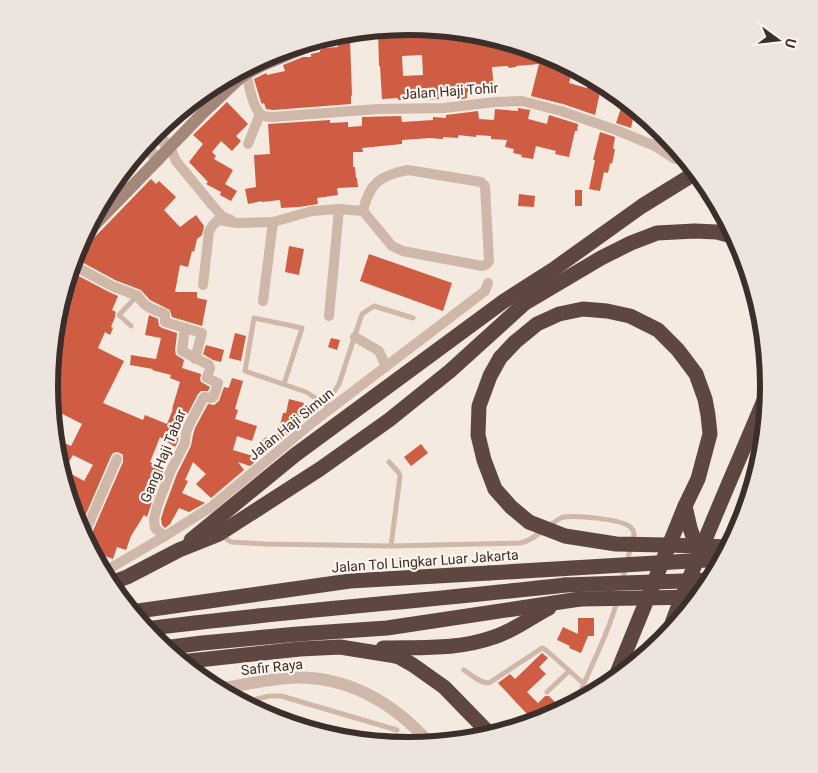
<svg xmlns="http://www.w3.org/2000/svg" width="818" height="773" font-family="Roboto,sans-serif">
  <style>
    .building { fill: #cf5d43; fill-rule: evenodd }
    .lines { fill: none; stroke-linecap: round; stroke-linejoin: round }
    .service { stroke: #cfb8aa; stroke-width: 5 }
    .minor { stroke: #cfb8aa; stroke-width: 10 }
    .tertiary { stroke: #cfb8aa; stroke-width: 12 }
    .secondary { stroke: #a3877a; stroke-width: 12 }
    .motorway { stroke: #5d4740; stroke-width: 15 }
    .motorway-bridge { stroke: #5d4740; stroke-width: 15 }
    .labels { text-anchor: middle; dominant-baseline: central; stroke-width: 4.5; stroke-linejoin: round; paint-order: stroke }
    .street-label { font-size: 14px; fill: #3c2e2a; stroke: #fcf4ed }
    .rim { fill: none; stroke: #3c2e2a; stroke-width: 6 }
  </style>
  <rect width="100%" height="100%" fill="#f5eadf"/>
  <g class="building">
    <path d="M409,26L480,33L483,34V38L492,37L547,54L573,68L569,83L587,88L590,77L602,83L595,115L563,104L531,96L539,64L516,66V67L509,68L508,66L492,67L494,90L467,92V98L457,100V87L438,89L439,99L424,100V97L409,98V100H398V98L382,99L380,66H379L378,29ZM422,55L423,75L403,76L402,56Z"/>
    <polygon points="344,40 350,40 352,95 351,96 351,104 273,110 266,109 264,103 262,104 261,102 254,79 266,73 267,75 285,71 283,65 303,57 311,57 311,54 320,52 320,50 325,48 338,47 338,43"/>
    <polygon points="624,99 634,107 632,114 634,114 631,128 616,123"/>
    <polygon points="227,102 248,124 236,136 241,141 232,151 221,141 212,152 216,156 214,159 233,170 225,184 237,191 231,201 220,195 221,192 206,184 208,182 189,162 203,144 193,135"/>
    <polygon points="518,108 530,110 528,119 532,120 547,124 549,115 578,124 577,131 575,131 569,157 555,154 556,151 536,146 533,159 521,157 522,155 513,153 514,149 505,147 507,140 491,139 491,136 476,135 476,137 458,135 458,138 443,137 443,139 430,138 402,140 402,144 362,148 363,152 353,152 353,167 355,167 356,178 357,178 358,187 337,188 338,195 317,198 318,204 299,207 281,208 280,200 262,202 262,201 248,204 245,189 256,187 254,155 270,154 268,124 330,120 330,123 348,122 348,127 362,126 362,117 401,116 402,122 433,120 433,117 446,118 446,115 478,111 479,119 494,120 495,109 518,111"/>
    <polygon points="600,132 615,137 613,149 615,149 612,164 610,163 608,173 604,172 600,191 589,189 595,160 593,160"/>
    <polygon points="151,179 156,184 159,181 176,197 164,210 180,227 196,215 204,226 202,235 197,239 194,252 192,251 188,267 180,265 175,292 197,292 197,298 207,300 202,326 172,317 170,310 150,300 141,290 115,280 80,261 83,255 76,251 79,245 84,246 88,244"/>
    <rect x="575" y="190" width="7" height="16"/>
    <polygon points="519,194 535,196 534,207 518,206"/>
    <polygon points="289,246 304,249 299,275 285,272"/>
    <polygon points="369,254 452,283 443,311 360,281"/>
    <path d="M69,271L109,292L118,296L112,310L116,312L115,314V317L111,327L113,328L110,335L105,332L98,348L124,361L103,403L143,420L145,415L167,424L173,409H172L180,382L170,378L171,375L152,370L153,369L130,365L131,355L156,359L161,338L145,335L149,315L158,319L159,326L162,328L177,333L175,351L176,355L184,360L182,368L201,374L200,379L201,382L210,387L208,391H201L198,394L183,423L179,431L178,441L175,447L160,437L150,462L164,469L151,505L147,517L144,515L131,536L126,550L117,547L113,559L105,556L103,560L93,556L86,543L89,540L123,462V455L120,453L117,452L113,453L111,456L83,521L74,517L56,456L55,446L57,440L71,446L82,424L51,408L49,386L56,316ZM73,455L93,465L84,481L64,470Z"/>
    <polygon points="235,333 246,336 241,361 229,358"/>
    <polygon points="331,338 340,340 337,350 328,347"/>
    <polygon points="206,345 224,350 221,362 213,360 203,354"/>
    <polygon points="232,378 243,381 235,409 238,410 235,419 257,426 252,441 237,436 233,450 259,458 258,459 250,466 238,462 244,470 211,498 196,484 206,474 193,462 185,480 188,481 182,493 205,503 189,512 179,508 170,524 165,528 162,525 161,519 164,509 177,474 191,446 193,435 195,428 208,404 214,405 219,401 224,387 228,388 229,387"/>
    <polygon points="289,399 304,403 298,426 296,425 295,428 266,452 259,444 266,437 269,440 272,436 277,437 283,413 286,413"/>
    <polygon points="421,444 428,453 411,466 404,457"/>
    <polygon points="578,618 594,618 594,636 588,636 581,653 569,648 570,646 557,640 563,627 578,634"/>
    <polygon points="542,653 548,658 539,667 546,674 527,692 538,703 545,696 549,696 558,705 541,721 538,722 535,720 530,724 513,730 528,715 498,683 510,674 515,679"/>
  </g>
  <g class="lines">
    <g class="service">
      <polyline points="131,326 119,315 135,298 135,296"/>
      <polyline points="284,384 302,328 254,318 245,371 306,392 331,408"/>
      <polyline points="326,404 339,384 362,314 374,306 413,318"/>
      <polyline points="389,462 399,473 400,476 391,546"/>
      <path d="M222,536L231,542L265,544L391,546L520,543C532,541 543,530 553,523C556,521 560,518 563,517C576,515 618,519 629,526C632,528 634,531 634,535L622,581"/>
      <path d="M464,670C471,675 480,683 489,683L542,648L546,650L583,683"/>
      <polyline points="547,692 569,671"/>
      <polyline points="241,703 269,696 281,696 397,730"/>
      <path d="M576,704C588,669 608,637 617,601"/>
    </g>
    <g class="minor">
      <path d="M246,74C249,84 252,105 259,112C263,117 268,117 273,117L378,109L444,108L495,102L522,101L561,111L616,130L655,146L675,159"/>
      <polyline points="248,144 260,114"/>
      <polyline points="655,146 664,132"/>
      <polyline points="170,147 176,161 213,206 223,217 231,220"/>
      <polyline points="101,202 109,210"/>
      <path d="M71,264L112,286L138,296C144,307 154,310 165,314V322L185,328L182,351L209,365L210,368L207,378L218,383L214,396L212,398L204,397L189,425L186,433L185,443L171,470L157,507L154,519L155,528L157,530L165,536"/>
      <path d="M203,285L209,231L213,225L218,220L237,223L273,222L312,211L339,209L363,211L392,246L403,251L482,266L487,264L489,261L485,186L481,182L408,170C381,175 369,183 363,211"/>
      <polyline points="263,301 273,222"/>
      <polyline points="329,316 339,209"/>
      <polyline points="185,328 202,333 195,359"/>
      <polyline points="355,337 379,351 386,367"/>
      <polyline points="83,537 117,459"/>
      <polyline points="102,573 165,536 211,507 313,422 481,294 485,291 488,283"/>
    </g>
    <g class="tertiary">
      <polyline points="155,131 169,148"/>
      <polyline points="144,144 158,160"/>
      <path d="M215,689C239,686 263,680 287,678C345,674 394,702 431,745"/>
    </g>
    <polyline class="secondary" points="82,238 201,115 238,80 246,74 263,65 340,33"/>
    <g class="motorway">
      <polyline points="685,506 690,528 699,554"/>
      <polyline points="529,522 511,507 495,489 484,460 478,435 479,406 490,376 500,358 515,342 537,324 559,314 583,309 607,311 630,316 658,330 678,350 696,374 705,399 708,415 710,434 698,479 685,506 613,683"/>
      <polyline points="191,540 295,455 504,301 554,269 642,206 697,172"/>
      <polyline points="108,584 127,577 179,550 219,534 320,469 389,420 450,371 525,303 601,258 631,243 657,233 695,231 717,232 735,237"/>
      <polyline points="131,612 350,581 489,573"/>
      <path d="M144,629C284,611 425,601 565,585"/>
      <path d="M667,637C697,553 735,471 769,388"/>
      <polyline points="163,648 202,643 298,634 387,628 580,599"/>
      <path d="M383,648C421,647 458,650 494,637C514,631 531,617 549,608"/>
      <polyline points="180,662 300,649 340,647 390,655 399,657 413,665 444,687 485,729 491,736"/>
    </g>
    <g class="motorway-bridge">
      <polyline points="529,522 565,536 616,544 666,545 730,547"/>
      <polyline points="489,573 723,559"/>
      <polyline points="565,585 712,580"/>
      <polyline points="580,599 700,597"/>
    </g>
  </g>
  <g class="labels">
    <g class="street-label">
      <text transform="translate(450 91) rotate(-4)">Jalan Haji Tohir</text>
      <text transform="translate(291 424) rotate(-39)">Jalan Haji Simun</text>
      <text transform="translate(163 456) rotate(-68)">Gang Haji Tabar</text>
      <text transform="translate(425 561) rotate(-4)">Jalan Tol Lingkar Luar Jakarta</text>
      <text transform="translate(272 667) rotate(-6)">Safir Raya</text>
    </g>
  </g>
  <path d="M0 0H818V773H0ZM58 386a351 351 0 1 1 702 0a351 351 0 1 1-702 0Z" fill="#ede4dd" fill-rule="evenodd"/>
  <path class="rim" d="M58 386a351 351 0 1 1 702 0a351 351 0 1 1-702 0Z"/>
  <g transform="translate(778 40) rotate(105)" stroke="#fcf4ed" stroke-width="4" paint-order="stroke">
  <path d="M0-4L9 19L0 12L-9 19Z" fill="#3c2e2a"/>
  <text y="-8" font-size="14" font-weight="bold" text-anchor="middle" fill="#3c2e2a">U</text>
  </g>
</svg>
